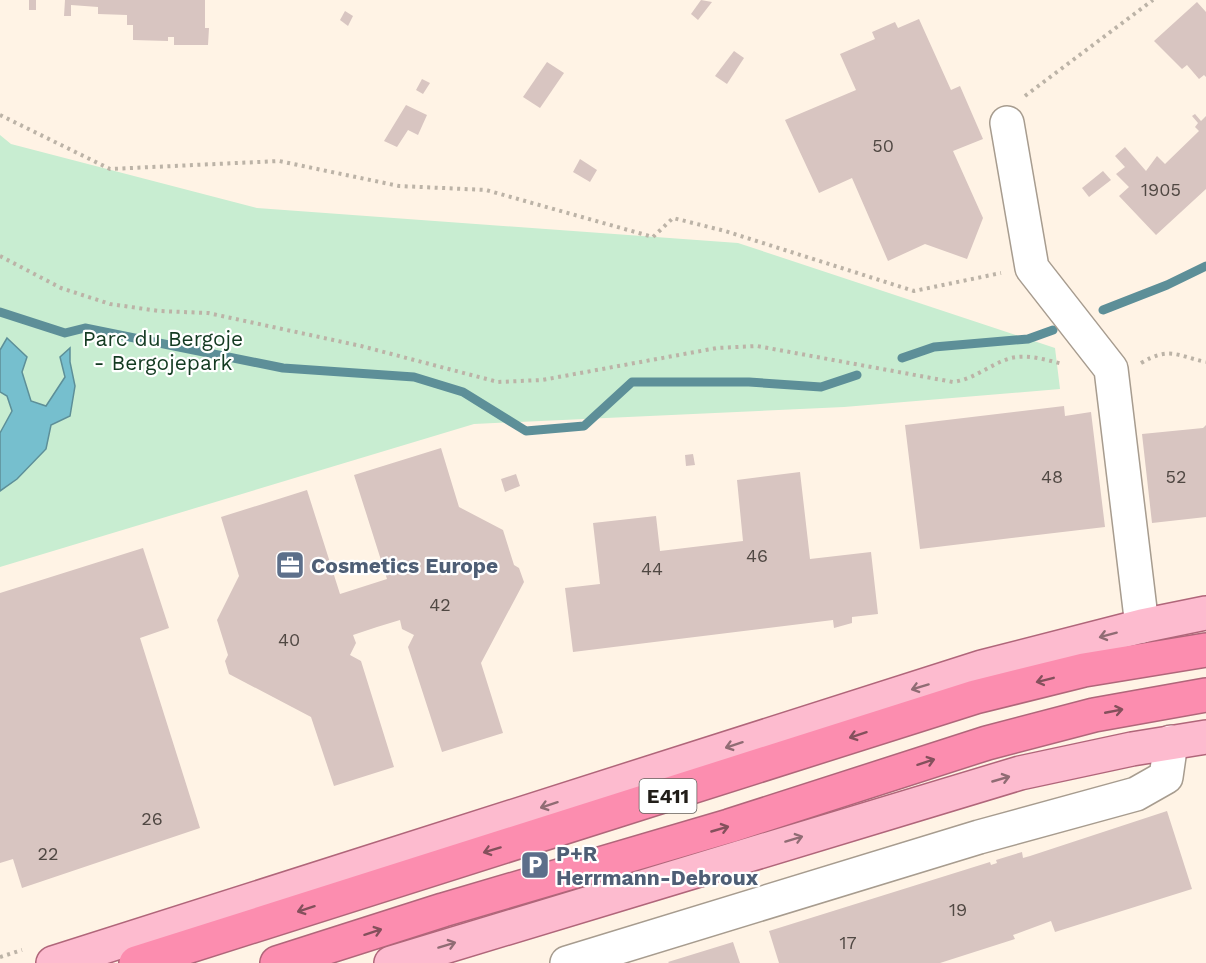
<svg xmlns="http://www.w3.org/2000/svg" width="1206" height="963" font-family="'Work Sans',sans-serif">
  <style>
    .green { fill: #c8edd1 }
    .water { fill: #76bfce; stroke: #5d8f98; stroke-width: 1.5 }
    .lines { fill: none; stroke-linecap: round; stroke-linejoin: round }
    .stream { stroke: #5d8f98; stroke-width: 9 }
    .building { fill: #d8c5c1 }
    .minor-casing { stroke: #a79c8f; stroke-width: 36 }
    .major-casing { stroke: #b0667a; stroke-width: 36 }
    .highway-casing { stroke: #b0667a; stroke-width: 36 }
    .path { stroke: #bcb3a7; stroke-width: 4; stroke-dasharray: 3 4.5; stroke-linecap: butt }
    .minor { stroke: #fff; stroke-width: 33 }
    .major { stroke: #fdbbcf; stroke-width: 33 }
    .highway { stroke: #fc8daf; stroke-width: 33 }
    .oneway { stroke: #906c74 }
    .oneway2 { stroke: #84505c }
    .labels { text-anchor: middle; dominant-baseline: central; stroke-width: 4.5; stroke-linejoin: round; paint-order: stroke }
    .number-label { font-size: 18px; fill: #504843 }
    .shield { fill: #fff; stroke: #64625e; stroke-width: 1.5 }
    .shield-label { font-size: 20px; font-weight: bold; fill: #221e19 }
    .park-label { font-size: 21px; fill: #133a21; stroke: #fff }
    .service-label { font-size: 21px; font-weight: bold; fill: #4e5e75; stroke: #fff; text-anchor: start }
  </style>
  <rect width="100%" height="100%" fill="#fff3e5"/>
  <polygon class="green" points="0,135 11,144 257,208 738,243 1055,348 1060,389 844,407 474,424 0,567"/>
  <polygon class="water" points="7,338 27,357 22,372 31,401 46,406 65,377 60,357 70,348 70,362 75,386 70,416 51,425 46,449 17,479 0,491 0,433 12,411 7,396 0,392 0,350"/>
  <g class="lines">
    <g class="stream">
      <polyline points="1103,310 1167,285 1206,266"/>
      <polyline points="0,312 65,333 85,328 283,368 414,377 463,392 526,431 584,426 632,382 749,382 821,387 857,375"/>
      <polyline points="902,358 934,347 1028,339 1053,330"/>
    </g>
  </g>
  <g class="building">
    <rect x="29" y="0" width="7" height="10"/>
    <polygon points="65,0 205,0 205,28 209,28 208,45 174,45 174,37 168,37 168,41 133,40 133,25 127,25 127,15 98,14 98,7 71,5 71,16 64,16"/>
    <polygon points="701,0 712,2 698,20 691,14"/>
    <polygon points="1197,2 1206,12 1206,77 1204,75 1199,79 1187,65 1182,69 1154,41"/>
    <polygon points="345,11 353,16 348,26 340,20"/>
    <polygon points="919,19 951,90 960,86 983,139 953,151 983,218 967,259 925,244 888,261 852,178 819,193 785,120 856,90 840,54 875,39 872,32 895,22 898,28"/>
    <polygon points="734,51 744,58 727,84 715,76"/>
    <polygon points="547,62 564,73 540,108 523,97"/>
    <polygon points="422,79 430,83 423,94 416,90"/>
    <polygon points="406,105 427,115 418,135 408,130 397,147 384,141"/>
    <polygon points="1195,114 1201,121 1206,116 1206,189 1156,235 1119,196 1129,187 1116,174 1125,167 1115,156 1125,147 1146,171 1157,156 1165,164 1199,131 1195,127 1198,123 1192,116"/>
    <polygon points="580,159 597,170 590,182 573,172"/>
    <polygon points="1103,171 1111,180 1089,197 1082,188"/>
    <polygon points="1064,406 1065,416 1091,412 1105,527 920,549 905,425"/>
    <polygon points="1206,425 1206,517 1152,523 1142,434 1203,428"/>
    <polygon points="441,448 459,507 503,530 514,565 519,568 524,582 481,663 503,733 442,752 408,647 414,635 402,629 400,620 377,627 353,635 356,643 350,655 361,661 394,767 334,786 311,717 229,674 225,661 228,655 217,620 239,576 221,517 307,490 340,594 387,579 354,475"/>
    <polygon points="693,454 695,465 686,466 685,455"/>
    <polygon points="800,472 810,559 871,552 878,614 852,617 852,623 834,628 833,620 573,652 565,588 600,584 593,523 656,516 660,551 743,541 737,480"/>
    <polygon points="516,474 520,486 505,492 501,479"/>
    <polygon points="143,548 169,628 140,638 200,828 22,888 13,859 0,863 0,593"/>
    <polygon points="1167,811 1192,889 1055,932 1051,921 1013,935 1015,939 940,963 779,963 769,931 990,862 991,865 997,863 996,860 1022,852 1023,858 1030,856"/>
    <polygon points="733,942 740,963 669,963 668,962"/>
  </g>
  <g class="lines">
    <g class="minor-casing">
      <g id="minor">
        <polyline points="1007,123 1032,268 1111,369 1142,626"/>
        <polyline points="567,963 979,837 1136,794 1166,777 1171,742"/>
      </g>
    </g>
    <g class="major-casing">
      <g id="major">
        <polyline points="53,963 982,667 1142,626 1206,613"/>
        <polyline points="391,963 1020,773 1132,749 1206,737"/>
      </g>
    </g>
    <g class="highway-casing">
      <g id="highway">
        <polyline points="136,963 975,697 1084,670 1206,650"/>
        <polyline points="277,963 443,910 729,826 987,743 1094,715 1206,695"/>
      </g>
    </g>
    <g class="path">
      <polyline points="1025,96 1153,0"/>
      <polyline points="0,115 110,169 279,161 399,186 486,190 653,237 673,218 725,231 914,291 1001,273"/>
      <path d="M0,256L61,288L110,304L159,311L208,313L361,346L498,382L542,380L717,348L757,346L953,382C975,379 990,364 1011,358C1028,354 1046,360 1063,364"/>
      <path d="M1141,363C1170,346 1177,356 1206,362"/>
      <polyline points="0,957 22,950"/>
    </g>
    <use href="#minor" class="minor"/>
    <use href="#major" class="major"/>
    <use href="#highway" class="highway"/>
  </g>
  <defs><path id="oneway-shaft" d="M-6 0H5M1.5-3L5.5 0L1.5 3" fill="none" stroke-width="1.6" stroke-linecap="round" stroke-linejoin="round" transform="scale(1.5)"/></defs>
  <g class="oneway">
    <use href="#oneway-shaft" transform="translate(1108 635) rotate(165)"/>
    <use href="#oneway-shaft" transform="translate(920 687) rotate(163)"/>
    <use href="#oneway-shaft" transform="translate(734 745) rotate(162)"/>
    <use href="#oneway-shaft" transform="translate(1001 779) rotate(-16)"/>
    <use href="#oneway-shaft" transform="translate(549 805) rotate(162)"/>
    <use href="#oneway-shaft" transform="translate(794 839) rotate(-17)"/>
    <use href="#oneway-shaft" transform="translate(447 945) rotate(-17)"/>
  </g>
  <g class="oneway2">
    <use href="#oneway-shaft" transform="translate(1045 680) rotate(166)"/>
    <use href="#oneway-shaft" transform="translate(1114 711) rotate(-11)"/>
    <use href="#oneway-shaft" transform="translate(858 735) rotate(162)"/>
    <use href="#oneway-shaft" transform="translate(926 762) rotate(-18)"/>
    <use href="#oneway-shaft" transform="translate(720 829) rotate(-16)"/>
    <use href="#oneway-shaft" transform="translate(492 850) rotate(163)"/>
    <use href="#oneway-shaft" transform="translate(306 909) rotate(162)"/>
    <use href="#oneway-shaft" transform="translate(373 932) rotate(-18)"/>
  </g>
  <defs>
    <g id="office-square" transform="scale(1.5)"><rect x="-9" y="-9" width="18" height="18" rx="4" fill="#5c6f8a" stroke="#fff"/><path d="M-6-3h4V-5.5h4V-3h4V5H-6ZM-1-4.5V-3h2v-1.5ZM-6 0V1H6V0Z" fill="#fff"/></g>
    <g id="parking-square" transform="scale(1.5)"><rect x="-9" y="-9" width="18" height="18" rx="4" fill="#5c6f8a" stroke="#fff"/><path d="M-3.5-5.5H1a3.5 3.5 0 0 1 0 7H-1V5.5H-3.5ZM-1-3.4V-.6H.8a1.4 1.4 0 0 0 0-2.8Z" fill="#fff"/></g>
  </defs>
  <g fill-rule="evenodd">
    <use href="#office-square" x="290" y="565"/>
    <use href="#parking-square" x="535" y="865"/>
  </g>
  <g class="labels">
    <g class="number-label">
      <text x="883" y="145">50</text>
      <text x="1161" y="189">1905</text>
      <text x="1052" y="476">48</text>
      <text x="1176" y="476">52</text>
      <text x="757" y="555">46</text>
      <text x="652" y="568">44</text>
      <text x="440" y="604">42</text>
      <text x="289" y="639">40</text>
      <text x="152" y="818">26</text>
      <text x="48" y="853">22</text>
      <text x="958" y="909">19</text>
      <text x="848" y="942">17</text>
    </g>
    <rect class="shield" x="639.5" y="779" width="57" height="34" rx="4.5"/>
    <g class="shield-label">
      <text x="668" y="796">E411</text>
    </g>
    <g class="park-label">
      <text x="163" y="338">Parc du Bergoje<tspan x="163" dy="24">- Bergojepark</tspan></text>
    </g>
    <g class="service-label">
      <text x="311" y="565">Cosmetics Europe</text>
      <text x="556" y="853">P+R<tspan x="556" dy="24">Herrmann-Debroux</tspan></text>
    </g>
  </g>
</svg>
